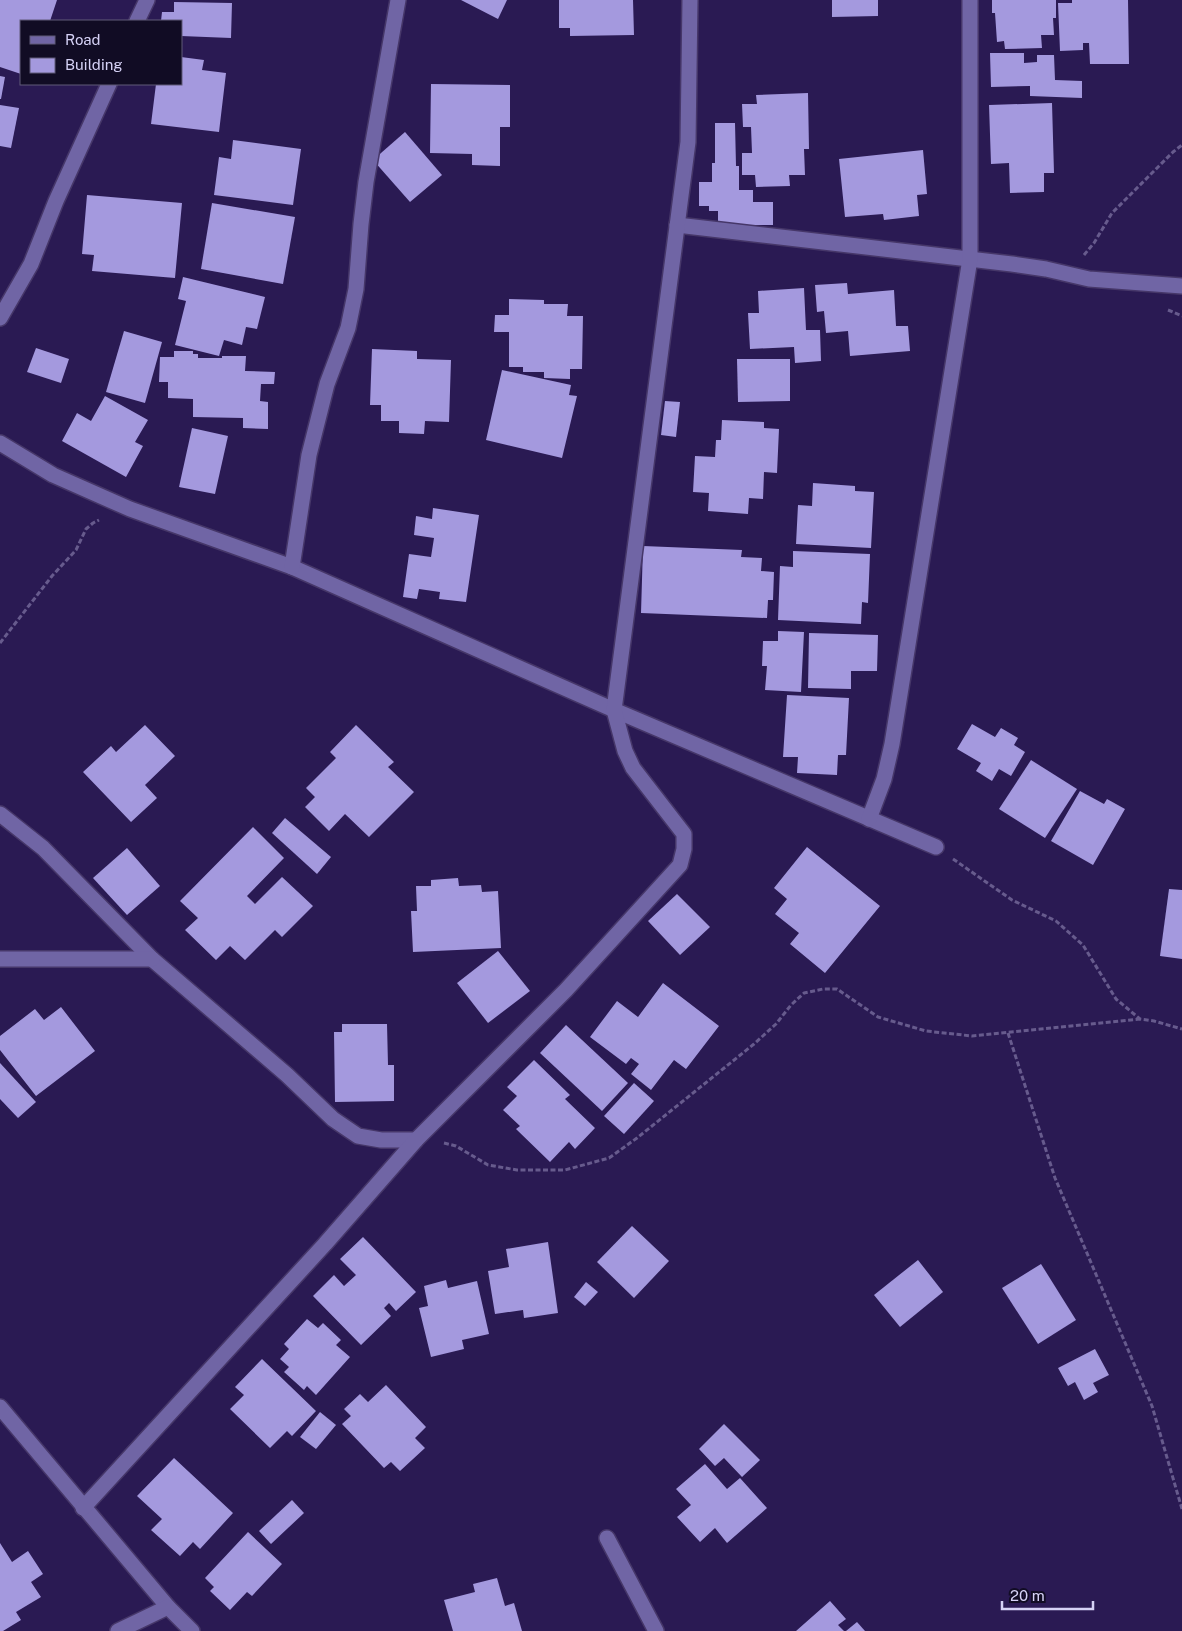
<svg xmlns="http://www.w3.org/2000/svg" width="1182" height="1631" font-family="'Public Sans',sans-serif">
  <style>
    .building { fill: #a499de }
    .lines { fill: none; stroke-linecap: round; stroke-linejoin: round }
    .minor-casing { stroke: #463769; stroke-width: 18 }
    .path { stroke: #675b8d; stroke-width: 3; stroke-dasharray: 5 2.5; stroke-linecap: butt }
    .minor { stroke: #7065a5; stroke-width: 15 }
  </style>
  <rect width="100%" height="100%" fill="#2a1a53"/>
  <g class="building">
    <polygon points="0,0 57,0 50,21 21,21 21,74 0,67"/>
    <polygon points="461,0 507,0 498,19"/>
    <polygon points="559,0 633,0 634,35 570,36 570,28 559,28"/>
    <polygon points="832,0 878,0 878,16 832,17"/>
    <polygon points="992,0 1056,0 1056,18 1053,18 1054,35 1041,35 1042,48 1005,49 1004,41 997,42 995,13 992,13"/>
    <polygon points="1072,0 1128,0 1129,64 1090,64 1089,43 1083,43 1083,50 1060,51 1058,3 1072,3"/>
    <polygon points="174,2 232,3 231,38 181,36 181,21 161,21 162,12 174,12"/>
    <polygon points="990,53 1024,53 1024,63 1037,62 1037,55 1054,55 1055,80 1082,81 1082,98 1030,96 1030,86 991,87"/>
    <polygon points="181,57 204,60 202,70 226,73 219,132 151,124 156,84 181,84"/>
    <polygon points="0,76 5,77 1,99 0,99"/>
    <polygon points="431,84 510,85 510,127 500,127 500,166 472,165 472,154 430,153"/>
    <polygon points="808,93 809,149 804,149 805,175 789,175 790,186 756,187 755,175 742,175 742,153 752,153 751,127 743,127 742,104 757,104 756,95"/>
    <polygon points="1052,103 1054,173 1044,173 1044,192 1010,193 1009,163 991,164 989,105"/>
    <polygon points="0,105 19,108 11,148 0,146"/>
    <polygon points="715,123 735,123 736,166 739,166 739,190 753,190 753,202 773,202 773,225 728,225 728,222 718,222 718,211 709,211 709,206 699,206 699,182 712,182 712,163 715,163"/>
    <polygon points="405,132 442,175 410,202 373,160"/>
    <polygon points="233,140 301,149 293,205 214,195 219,157 231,159"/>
    <polygon points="923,150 927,194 917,195 919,216 884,220 883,214 845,217 839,159"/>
    <polygon points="87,195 182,203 175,278 92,271 94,255 82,254"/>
    <polygon points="212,203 295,217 283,284 201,269"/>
    <polygon points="183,277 265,297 257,329 246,327 242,345 224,340 219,356 175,345 186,301 178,299"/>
    <polygon points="847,283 848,294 894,290 896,326 908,326 910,351 850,356 848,331 826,333 824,311 817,312 815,285"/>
    <polygon points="804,288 806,330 820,330 821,361 795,363 794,347 750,349 748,313 759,313 758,291"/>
    <polygon points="509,299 544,300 544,304 568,304 567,316 583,316 582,369 570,369 570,379 544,378 544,372 523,372 523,367 509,367 509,332 494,332 495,315 509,315"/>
    <polygon points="124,331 162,342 145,403 106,392"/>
    <polygon points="36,348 69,359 61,383 27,372"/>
    <polygon points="372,349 417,351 417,359 451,360 449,422 425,421 424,434 399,433 399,421 381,421 381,405 370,405"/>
    <polygon points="174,351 193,351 193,354 198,354 198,358 222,358 222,356 246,356 245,371 275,372 274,384 261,384 260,401 268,402 268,429 243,428 243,418 193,417 193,399 168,398 168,382 159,382 160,357 174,357"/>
    <polygon points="737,359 790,359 790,401 738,402"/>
    <polygon points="502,370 571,385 569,395 577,396 562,458 486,440"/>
    <polygon points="105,396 148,420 135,442 143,446 126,477 62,441 77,413 91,421"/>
    <polygon points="665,401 680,402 676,437 661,435"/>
    <polygon points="722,420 764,422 764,428 779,429 777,473 764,472 763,499 749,498 748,514 708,511 709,493 693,492 695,456 715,457 716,440 721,440"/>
    <polygon points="192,428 228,436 215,494 179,487"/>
    <polygon points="813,483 855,486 855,491 874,492 871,548 796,544 798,505 812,506"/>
    <polygon points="433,508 479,515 466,602 439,599 440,592 419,589 417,599 403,597 409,554 431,557 434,538 414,535 416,516 432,519"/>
    <polygon points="643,546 742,550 741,557 762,558 761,571 774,572 773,600 768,600 767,618 641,613"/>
    <polygon points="793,551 870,554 868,603 862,602 861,624 778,620 780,566 793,567"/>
    <polygon points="778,631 804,632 801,692 765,690 767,666 762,666 763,641 778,641"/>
    <polygon points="809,633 878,635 877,671 851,671 851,689 808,688"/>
    <polygon points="787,695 849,698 846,755 838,755 837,775 797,773 798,757 783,757"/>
    <polygon points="972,724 995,737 1001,728 1018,738 1014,745 1025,752 1011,776 999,769 992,781 976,771 981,763 957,749"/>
    <polygon points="145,725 175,756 145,785 157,798 131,822 83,772 111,746 116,752"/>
    <polygon points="356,725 394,762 388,767 414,792 369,837 345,814 329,831 305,807 315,797 306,788 336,758 330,752"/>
    <polygon points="1031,760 1077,789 1045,838 999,809"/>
    <polygon points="1080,791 1104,804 1107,799 1125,809 1093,865 1051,841"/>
    <polygon points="285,818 331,857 317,874 272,833"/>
    <polygon points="253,827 284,858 247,896 255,904 282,877 313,906 282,937 275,930 245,960 230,946 216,960 185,930 198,918 180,901"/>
    <polygon points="807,847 880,906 825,973 790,944 799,933 775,914 787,899 774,888"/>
    <polygon points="127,848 160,886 127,915 93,878"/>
    <polygon points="458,878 459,886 481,885 482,892 498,891 501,948 413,952 411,911 417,911 416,886 431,886 431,880"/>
    <polygon points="1169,889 1182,890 1182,959 1160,956"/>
    <polygon points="677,894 710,927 680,955 648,921"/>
    <polygon points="498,951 530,991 488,1023 457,983"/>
    <polygon points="663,983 719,1026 686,1069 674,1060 651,1090 631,1074 639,1064 631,1058 626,1064 590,1037 617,1001 638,1017"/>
    <polygon points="61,1007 95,1051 36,1096 0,1050 0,1036 35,1009 44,1020"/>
    <polygon points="342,1024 387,1024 388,1065 394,1065 394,1101 335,1102 334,1032 342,1032"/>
    <polygon points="566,1025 628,1083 602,1111 540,1053"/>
    <polygon points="534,1060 570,1095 565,1099 595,1128 575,1149 569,1142 550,1162 516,1129 520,1126 503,1110 517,1096 507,1087"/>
    <polygon points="0,1063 36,1102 18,1118 0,1099"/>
    <polygon points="634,1083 654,1101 624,1134 604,1116"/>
    <polygon points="632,1226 669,1261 634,1298 597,1262"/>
    <polygon points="363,1237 416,1292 396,1311 389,1303 384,1308 391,1316 361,1345 313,1296 334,1275 344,1286 356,1275 340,1259"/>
    <polygon points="548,1242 558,1313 524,1318 523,1310 495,1314 488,1271 509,1267 506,1249"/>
    <polygon points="918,1260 943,1292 900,1327 874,1295"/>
    <polygon points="1041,1264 1076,1320 1038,1344 1002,1288"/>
    <polygon points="446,1280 448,1288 477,1281 489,1334 462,1340 464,1349 431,1357 419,1308 428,1306 424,1286"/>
    <polygon points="586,1282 598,1292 585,1306 574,1297"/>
    <polygon points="307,1319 318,1328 323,1323 341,1340 336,1345 350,1357 316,1395 307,1386 304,1390 284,1372 289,1367 280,1359 289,1349 284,1344"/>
    <polygon points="1095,1349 1109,1375 1093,1383 1098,1392 1084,1400 1075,1382 1068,1386 1058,1368"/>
    <polygon points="262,1359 316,1411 292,1436 287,1431 270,1448 230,1409 244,1395 235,1387"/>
    <polygon points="386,1385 426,1427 415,1438 425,1448 400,1471 391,1462 384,1468 342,1424 351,1416 344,1409 360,1394 368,1402"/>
    <polygon points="320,1412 336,1425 316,1449 300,1437"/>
    <polygon points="724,1424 760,1460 742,1477 724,1458 715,1466 699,1449"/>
    <polygon points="174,1458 233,1513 200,1549 193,1542 180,1556 151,1530 162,1519 137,1496"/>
    <polygon points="705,1464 727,1489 740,1478 767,1508 727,1543 715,1528 700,1542 677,1517 691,1505 676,1489"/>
    <polygon points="292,1500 304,1513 271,1544 259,1531"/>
    <polygon points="248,1532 282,1564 252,1596 247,1592 230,1610 210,1591 214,1587 205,1578"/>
    <polygon points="0,1543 12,1562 28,1551 43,1574 31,1582 41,1597 16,1612 21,1620 3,1631 0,1631"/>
    <polygon points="497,1578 505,1606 514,1603 522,1631 453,1631 444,1600 475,1592 473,1584"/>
    <polygon points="830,1601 846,1619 838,1625 844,1631 796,1631"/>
    <polygon points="857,1622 865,1631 846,1631"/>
  </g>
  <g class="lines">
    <g class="minor-casing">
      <g id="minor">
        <polyline points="137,21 147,0"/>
        <polyline points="677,225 1012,264 1046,269 1089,279 1182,286"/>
        <polyline points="0,318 31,264 56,201 109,84"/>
        <polyline points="0,443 53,475 130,509 292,567 614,710 936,847"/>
        <polyline points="292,567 309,455 327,384 348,328 356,289 361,224 366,182 398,0"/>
        <polyline points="0,814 43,848 152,959 287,1075 333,1119 358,1136 381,1140 416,1140"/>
        <polyline points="869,819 884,779 892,744 970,259 970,0"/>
        <polyline points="0,959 152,959"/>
        <polyline points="0,1407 168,1607 192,1631"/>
        <polyline points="83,1508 325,1244 416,1140 566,990 680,865 684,849 684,834 633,768 625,751 614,710 688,142 690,0"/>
        <polyline points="607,1538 656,1631"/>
        <polyline points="118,1631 168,1607"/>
      </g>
    </g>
    <g class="path">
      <polyline points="1084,255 1094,243 1112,213 1173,152 1182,145"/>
      <polyline points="1168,310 1182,316"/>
      <polyline points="0,643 52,576 76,550 86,529 93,523 99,520"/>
      <polyline points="953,859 1012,900 1056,921 1083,945 1116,999 1140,1019 1154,1021 1182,1029"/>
      <polyline points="1008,1033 1055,1178 1152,1406 1182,1509"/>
      <polyline points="444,1143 456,1146 488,1165 517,1170 565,1170 609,1158 637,1138 754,1044 776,1024 791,1005 804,993 823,989 837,989 878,1017 926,1031 972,1036 1140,1019"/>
    </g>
    <use href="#minor" class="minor"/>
  </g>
  <rect x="20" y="20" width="162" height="65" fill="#110c24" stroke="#605b78"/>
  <rect x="30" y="36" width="25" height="8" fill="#7065a5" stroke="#605b78"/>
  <text x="65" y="45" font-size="15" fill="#d6d2f6">Road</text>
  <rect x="30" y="58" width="25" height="15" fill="#a499de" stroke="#605b78"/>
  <text x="65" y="70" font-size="15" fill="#d6d2f6">Building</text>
  <path d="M1002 1601v8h91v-8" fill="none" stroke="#d6d2f6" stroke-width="2.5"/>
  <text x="1010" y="1601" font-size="15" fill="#d6d2f6" stroke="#110c24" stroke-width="4" paint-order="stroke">20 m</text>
</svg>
